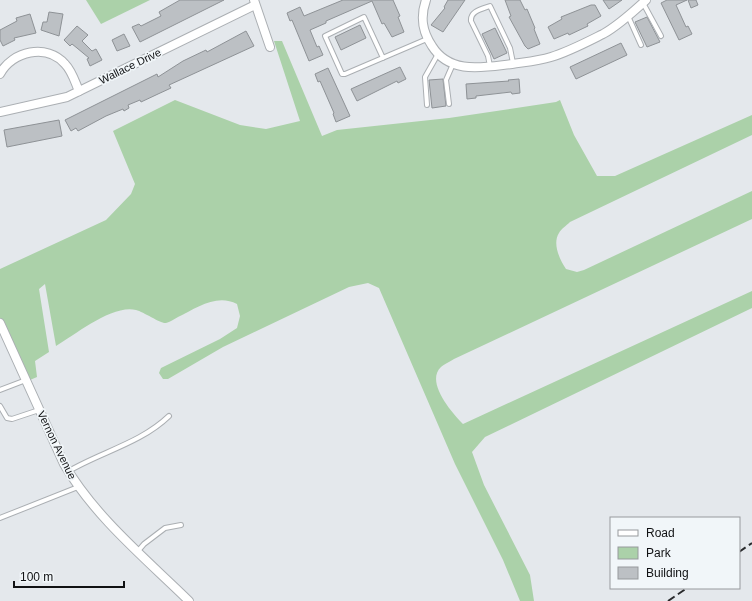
<svg xmlns="http://www.w3.org/2000/svg" width="752" height="601" font-family="Helvetica,sans-serif">
  <style>
    .green { fill: #abd1a9 }
    .building { fill: #bcc0c4; stroke: #8e9296 }
    .lines { fill: none; stroke-linecap: round; stroke-linejoin: round }
    .service-casing { stroke: #abafb3; stroke-width: 6 }
    .minor-casing { stroke: #abafb3; stroke-width: 10 }
    .service { stroke: #fff; stroke-width: 4 }
    .minor { stroke: #fff; stroke-width: 8 }
    .rail { stroke: #292a2c; stroke-width: 2; stroke-dasharray: 8 4; stroke-linecap: butt }
    .labels { text-anchor: middle; dominant-baseline: central; stroke-width: 3.5; stroke-linejoin: round; paint-order: stroke }
    .street-label { font-size: 11px; fill: #101113; stroke: #f1f6f9 }
  </style>
  <rect width="100%" height="100%" fill="#e4e8ec"/>
  <g class="green">
    <polygon points="86,0 150,0 101,24"/>
    <path d="M274,41H282L322,136L337,130L449,118L556,102L560,100L574,135L597,176H615L752,115V135L570,222C566,226 561,229 559,233C552,244 560,260 566,269L577,272L584,270L752,191V219L454,359C450,362 444,364 441,367C425,382 452,413 463,424L752,291V308L485,437L472,452L484,485L530,575L534,601H520L503,560L455,464L379,288L368,283L349,287L223,347L168,379H163L159,373L161,368L220,339L237,328L240,316L237,304C217,293 196,308 178,317C174,319 170,322 166,323C161,324 144,312 136,310C113,304 76,334 56,346L45,284L39,289L49,352L35,361L37,377L30,380L27,378L0,318V269L106,220L131,194L135,184L113,131L175,100L240,125L266,129L300,121Z"/>
  </g>
  <g class="building">
    <polygon points="180,0 224,0 140,42 132,27 139,24 141,26 161,16 159,12"/>
    <polygon points="343,0 393,0 400,16 398,17 404,32 392,37 384,23 382,24 372,1 326,21 326,23 310,30 317,47 319,46 323,55 309,61 292,20 290,21 287,13 300,7 304,16"/>
    <polygon points="448,0 465,0 443,32 431,25 445,8 444,7"/>
    <polygon points="505,0 520,0 525,10 527,9 535,28 534,29 540,44 528,49 525,46 509,17 511,16"/>
    <polygon points="603,0 622,0 609,9"/>
    <polygon points="667,0 687,0 676,5 686,27 688,26 692,34 679,40 661,3"/>
    <polygon points="688,0 696,0 698,5 691,8"/>
    <polygon points="591,5 595,5 601,16 587,24 588,26 569,35 568,33 554,39 548,27 562,19 561,17"/>
    <polygon points="49,12 63,14 59,36 41,30 43,22 47,22"/>
    <polygon points="30,14 36,33 14,38 15,40 3,46 0,40 0,30 17,21 16,18"/>
    <polygon points="647,17 660,42 647,47 635,22"/>
    <polygon points="360,25 366,38 341,50 335,37"/>
    <polygon points="77,26 88,35 82,41 92,51 96,49 102,60 90,66 87,59 89,58 77,48 72,44 70,46 64,40"/>
    <polygon points="495,28 507,53 494,59 482,34"/>
    <polygon points="246,31 254,46 169,85 171,88 158,94 141,102 140,100 128,105 129,108 124,111 123,109 106,116 78,131 76,128 71,131 65,120 157,74 158,77 183,61 206,50 207,52"/>
    <polygon points="124,34 130,46 117,51 112,40"/>
    <polygon points="621,43 627,55 576,79 570,67"/>
    <polygon points="400,67 406,79 398,83 397,81 357,101 351,89"/>
    <polygon points="328,68 350,116 336,122 333,114 334,113 320,81 318,82 315,74"/>
    <polygon points="443,79 446,106 432,108 429,80"/>
    <polygon points="519,79 520,93 512,94 511,92 476,96 476,98 467,99 466,84 509,81 508,80"/>
    <polygon points="59,120 62,136 7,147 4,130"/>
  </g>
  <g class="lines">
    <g class="service-casing">
      <g id="service">
        <polyline points="643,3 661,36"/>
        <polyline points="628,16 641,45"/>
        <polyline points="383,58 364,17 325,36 342,74 345,74 427,39"/>
        <path d="M490,66L488,56L471,21C470,11 482,9 490,6L510,48L513,63"/>
        <polyline points="449,104 446,80 453,64"/>
        <polyline points="427,105 425,77 438,54"/>
        <polyline points="0,390 26,380"/>
        <polyline points="0,406 7,418 12,419 39,410"/>
        <path d="M69,471C101,452 141,443 169,416"/>
        <polyline points="0,518 78,487"/>
        <polyline points="138,551 144,544 165,528 181,525"/>
      </g>
    </g>
    <g class="minor-casing">
      <g id="minor">
        <polyline points="254,0 270,47"/>
        <path d="M426,0C420,17 422,31 432,46C450,75 484,67 512,64C525,62 538,61 551,57C568,52 587,42 603,34C619,25 633,12 646,0"/>
        <path d="M0,74C12,51 47,43 65,64C72,71 75,82 79,91"/>
        <polyline points="0,112 67,97 255,5"/>
        <path d="M0,323L64,464C95,517 145,558 189,601"/>
      </g>
    </g>
    <use href="#service" class="service"/>
    <use href="#minor" class="minor"/>
    <g class="rail">
      <polyline points="739,552 752,543"/>
      <polyline points="668,601 687,588"/>
    </g>
  </g>
  <g class="labels">
    <g class="street-label">
      <text transform="translate(130 66) rotate(-26)">Wallace Drive</text>
      <text transform="translate(57 445) rotate(64)">Vernon Avenue</text>
    </g>
  </g>
  <rect x="610" y="517" width="130" height="72" fill="#f1f6f9" stroke="#979a9d"/>
  <rect x="618" y="530" width="20" height="6" fill="#ffffff" stroke="#979a9d"/>
  <text x="646" y="537" font-size="12" fill="#101113">Road</text>
  <rect x="618" y="547" width="20" height="12" fill="#abd1a9" stroke="#979a9d"/>
  <text x="646" y="557" font-size="12" fill="#101113">Park</text>
  <rect x="618" y="567" width="20" height="12" fill="#bcc0c4" stroke="#979a9d"/>
  <text x="646" y="577" font-size="12" fill="#101113">Building</text>
  <path d="M14 581v6h110v-6" fill="none" stroke="#101113" stroke-width="2"/>
  <text x="20" y="581" font-size="12" fill="#101113" stroke="#f1f6f9" stroke-width="3" paint-order="stroke">100 m</text>
</svg>
